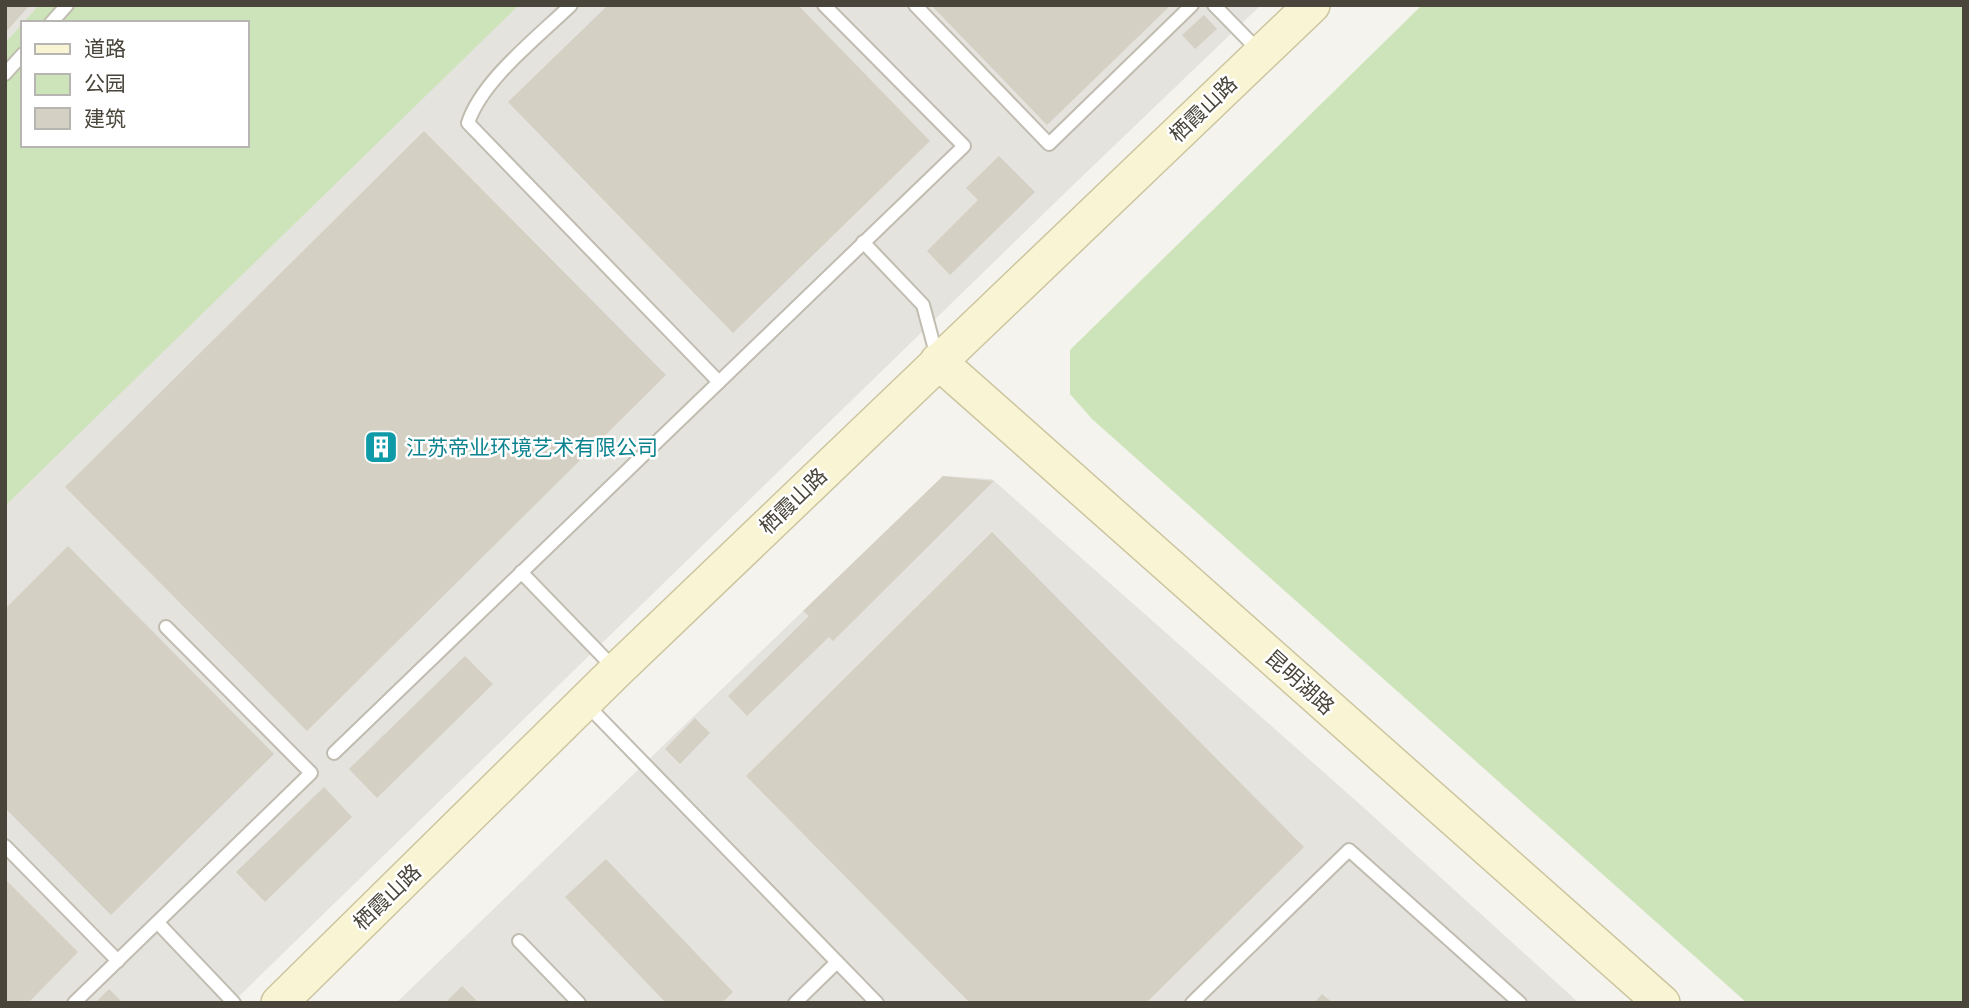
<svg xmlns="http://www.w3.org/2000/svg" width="1969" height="1008" font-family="Rubik,'Noto Sans SC',sans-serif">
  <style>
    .industrial { fill: #e5e3de; fill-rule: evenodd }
    .green { fill: #cde4bb }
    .building { fill: #d5d0c4 }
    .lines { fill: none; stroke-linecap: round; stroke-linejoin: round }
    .lane-casing { stroke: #c0bcb0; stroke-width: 16 }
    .secondary-casing { stroke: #ccc5a0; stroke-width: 38 }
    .lane { stroke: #fff; stroke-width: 12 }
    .secondary { stroke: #f9f4d3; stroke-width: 35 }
    .labels { text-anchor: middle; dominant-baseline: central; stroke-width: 5; stroke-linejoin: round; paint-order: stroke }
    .street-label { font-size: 21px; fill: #49453b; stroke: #fff }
    .culture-label { font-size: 21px; fill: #0d838f; stroke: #fff; text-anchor: start }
  </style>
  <rect width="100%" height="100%" fill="#f5f3ed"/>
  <g class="industrial">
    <path d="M5,5H1261L1069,189L232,1003H5ZM23,23H247V145H23Z"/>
    <polygon points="943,476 992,479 1363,807 1579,1003 396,1003"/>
  </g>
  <g class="green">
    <polygon points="39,5 519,5 5,506 5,43 23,23 23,145 247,145 247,23 23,23"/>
    <polygon points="1422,5 1964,5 1964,1003 1747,1003 1092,419 1070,394 1070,350"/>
  </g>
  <g class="building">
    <polygon points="5,5 30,5 5,33"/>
    <polygon points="608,5 798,5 930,141 733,333 508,102"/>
    <polygon points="931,5 1171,5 1047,125"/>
    <polygon points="1204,15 1217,29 1195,49 1182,35"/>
    <polygon points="424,131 666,375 307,731 65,487"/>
    <polygon points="999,156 1035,192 950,275 927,251 978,200 966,188"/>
    <polygon points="943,476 994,481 833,641 829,637 747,716 728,696 809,616 803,611"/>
    <polygon points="992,532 1304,847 1146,1003 970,1003 746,776"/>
    <polygon points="68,546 274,754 111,915 5,808 5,609"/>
    <polygon points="465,656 493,684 377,798 349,769"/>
    <polygon points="695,718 710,733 680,764 665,749"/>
    <polygon points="324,787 352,817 265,902 236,872"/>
    <polygon points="606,859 733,992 722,1003 666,1003 565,897"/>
    <polygon points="5,879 78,952 28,1003 5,1003"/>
    <polygon points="462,986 479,1003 445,1003"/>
    <polygon points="109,989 123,1003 95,1003"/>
    <polygon points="1322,994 1333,1003 1314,1003"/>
  </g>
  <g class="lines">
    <g class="lane-casing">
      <g id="lane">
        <path d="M571,5C538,37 482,80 468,123L719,382"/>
        <polyline points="915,5 1049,144 1192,5"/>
        <polyline points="1214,5 1261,53"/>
        <polyline points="51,23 67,5"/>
        <polyline points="5,74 23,54"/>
        <polyline points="863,242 923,305 937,357"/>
        <polyline points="521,572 614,668"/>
        <polyline points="587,705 877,1003"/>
        <polyline points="334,753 964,146 824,5"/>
        <polyline points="5,846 118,961"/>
        <polyline points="158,923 234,1003"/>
        <polyline points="519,941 579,1003"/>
        <polyline points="74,1003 311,773 166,627"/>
        <polyline points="795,1003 837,962"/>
        <polyline points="1192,1003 1349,850 1520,1003"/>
      </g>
    </g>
    <g class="secondary-casing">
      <g id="secondary">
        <polyline points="938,361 1662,1003"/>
        <polyline points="279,1003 616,671 1312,5"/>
      </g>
    </g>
    <use href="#lane" class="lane"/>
    <use href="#secondary" class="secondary"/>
  </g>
  <defs>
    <g id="building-square" transform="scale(1.75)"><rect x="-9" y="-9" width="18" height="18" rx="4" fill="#0f9aa8" stroke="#fff"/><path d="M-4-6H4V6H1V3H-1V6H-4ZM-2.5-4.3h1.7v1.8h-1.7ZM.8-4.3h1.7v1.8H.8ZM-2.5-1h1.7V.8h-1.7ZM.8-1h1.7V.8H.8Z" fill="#fff"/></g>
  </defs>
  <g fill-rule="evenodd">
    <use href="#building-square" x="381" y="447"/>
  </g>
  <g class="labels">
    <g class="street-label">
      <text transform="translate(1203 109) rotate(-44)">栖霞山路</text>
      <text transform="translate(793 501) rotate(-44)">栖霞山路</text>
      <text transform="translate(1300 682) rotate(42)">昆明湖路</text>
      <text transform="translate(387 897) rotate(-44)">栖霞山路</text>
    </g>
    <g class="culture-label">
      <text x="406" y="447">江苏帝业环境艺术有限公司</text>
    </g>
  </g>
  <rect width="1969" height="1008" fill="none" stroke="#49453b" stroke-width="14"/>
  <rect x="21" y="21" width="228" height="126" fill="#ffffff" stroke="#b6b5b1" stroke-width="2"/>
  <rect x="35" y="44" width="35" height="10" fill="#f9f4d3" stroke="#b6b5b1" stroke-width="2"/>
  <text x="84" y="56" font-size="21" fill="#49453b">道路</text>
  <rect x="35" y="74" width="35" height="21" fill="#cde4bb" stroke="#b6b5b1" stroke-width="2"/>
  <text x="84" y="91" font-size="21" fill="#49453b">公园</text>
  <rect x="35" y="108" width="35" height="21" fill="#d5d0c4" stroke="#b6b5b1" stroke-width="2"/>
  <text x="84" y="126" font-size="21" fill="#49453b">建筑</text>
</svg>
